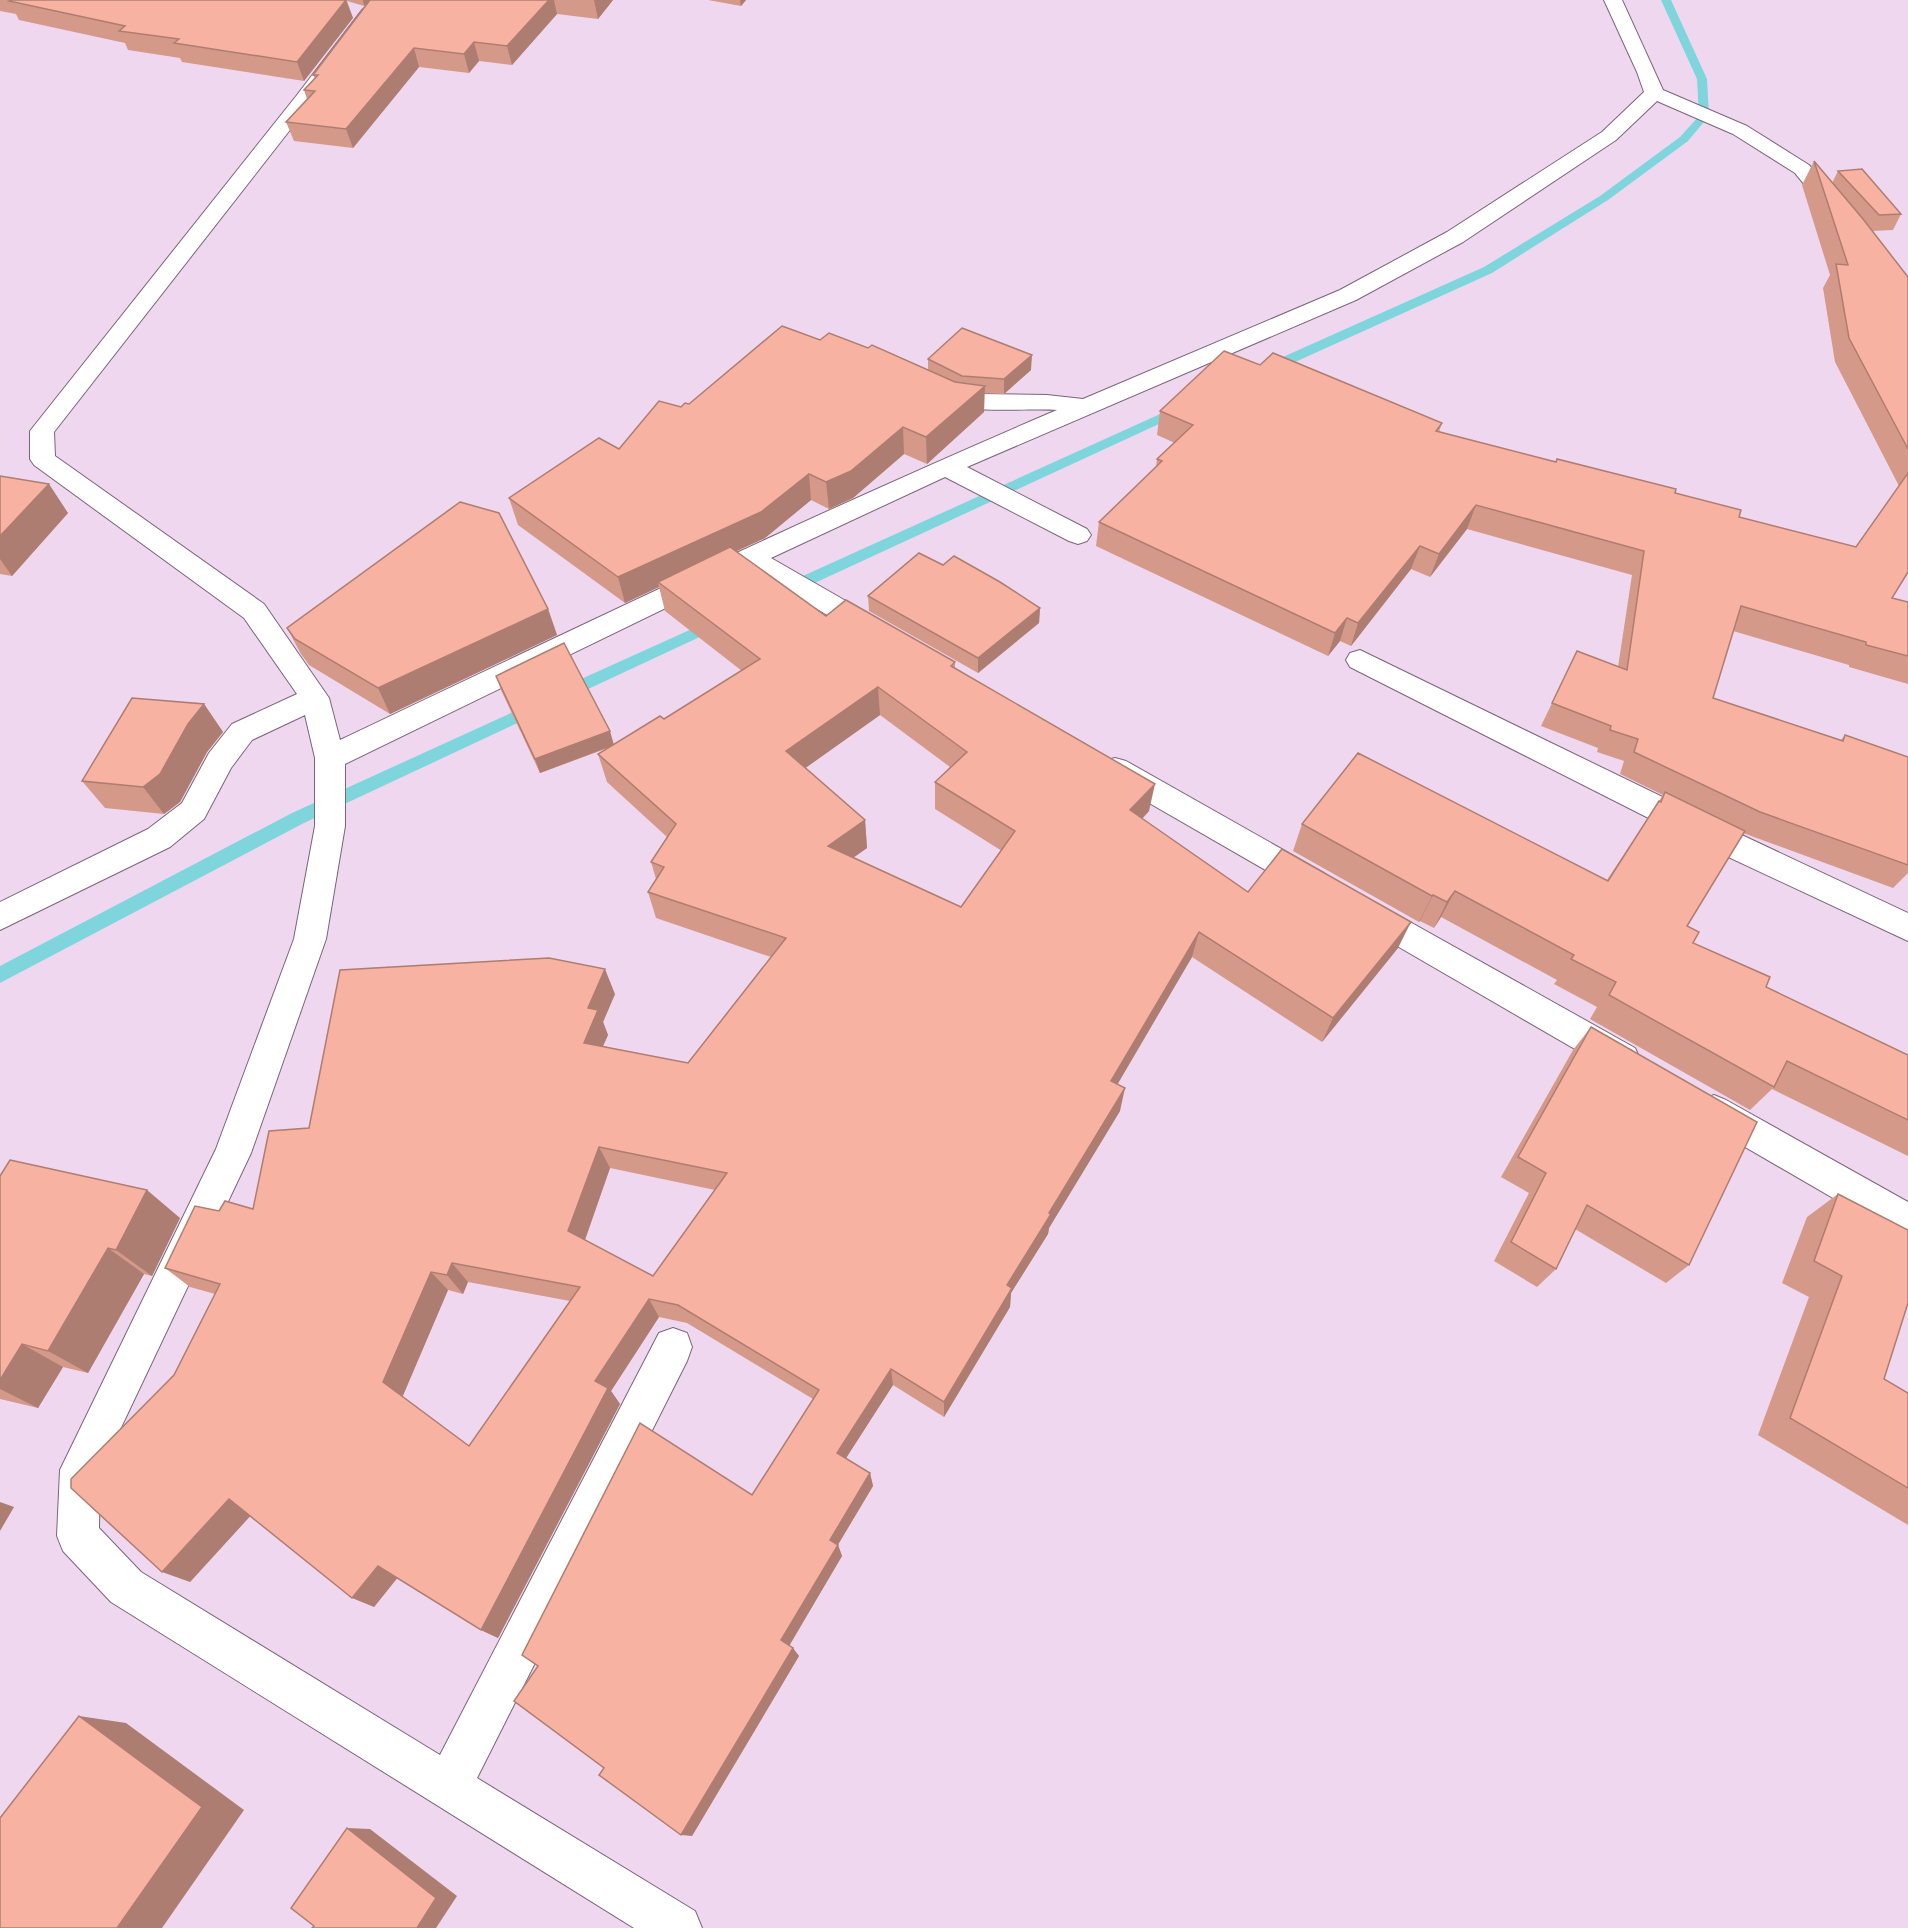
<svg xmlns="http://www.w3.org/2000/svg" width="1908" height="1928" font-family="'PT Sans',sans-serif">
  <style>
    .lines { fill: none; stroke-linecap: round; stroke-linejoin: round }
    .stream { fill: #7ed6dc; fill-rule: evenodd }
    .minor-casing { stroke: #7a6579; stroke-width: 2 }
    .minor { fill: #fff; fill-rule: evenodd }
    .wall { fill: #d5998a; fill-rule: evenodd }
    .shaded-wall { fill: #ae7d71 }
    .building { fill: #f8b2a1; stroke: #ae7d71; stroke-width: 1.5; fill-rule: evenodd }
  </style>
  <rect width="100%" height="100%" fill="#efd8ef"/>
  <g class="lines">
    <g class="stream">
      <polygon points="1661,0 1671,0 1707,79 1709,116 1688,141 1608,200 1492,273 1273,372 1263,372 1262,369 1263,366 1484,267 1600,196 1680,137 1699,116 1697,79"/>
      <polygon points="1180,405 1185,406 1187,409 1185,412 793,593 788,594 781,589 783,585"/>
      <polygon points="714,619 719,620 722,624 719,628 571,697 559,697 557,693 559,689"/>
      <polygon points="535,702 541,704 543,708 541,712 304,823 0,983 0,966 292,813"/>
    </g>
    <g class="minor-casing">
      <g id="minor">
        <path d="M375,0H395L374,18L311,103L54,432L55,456L264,604L329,698L340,740C578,627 815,513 1057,410C1028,407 945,418 928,392L931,387L940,385L978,394L1047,395L1083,399L1340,290L1447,232L1602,132L1644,92L1637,72L1604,0H1622L1663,90L1747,126L1809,165L1848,210L1845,215L1837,216L1829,215L1795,173L1733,134L1657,101L1616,140L1463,242L1356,300L967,467L1087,529L1091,535L1087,541L1078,544L1069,541L945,477L771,558L886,624L890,631L886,638L876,641L866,638L748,568L345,764V826L326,939L251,1153L100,1472L99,1528L141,1572L440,1755L659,1333L673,1328L687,1333L692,1347L687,1361L477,1778L695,1911L702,1928H634L111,1602L63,1551L57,1536L60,1470L216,1149L294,939L315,826V758L305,715L252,740L231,768L204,819L170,847L0,930V902L148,829L182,803L209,753L232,724L297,694L244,618L34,465L30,459V431L297,95L362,10Z"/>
        <polygon points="1360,650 1714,822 1908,913 1908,941 1692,840 1350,667 1346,660 1350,653"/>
        <polygon points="1115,758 1126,761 1324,873 1329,882 1324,891 1313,895 1302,891 1104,777 1100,769 1104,761"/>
        <polygon points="1365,899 1376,903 1635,1048 1640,1059 1635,1070 1623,1074 1611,1070 1354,921 1349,912 1354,903"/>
        <polygon points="1714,1095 1726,1100 1908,1202 1908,1239 1895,1234 1702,1122 1696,1111 1702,1100"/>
      </g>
    </g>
    <use href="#minor" class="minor"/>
  </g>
  <g class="wall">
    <polygon points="0,0 613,0 598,19 557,14 512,65 479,61 469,73 419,67 353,148 294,141 286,122 307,99 304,90 315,78 313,75 368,3 364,6 347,1 353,18 304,81 182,62 180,58 128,50 125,43 19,20 16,14 0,11"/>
    <polygon points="708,0 746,0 741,6"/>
    <polygon points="1814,161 1832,183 1838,171 1901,214 1893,230 1872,231 1908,277 1908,572 1892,598 1908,602 1908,684 1849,667 1849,665 1733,631 1713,698 1841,740 1845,735 1908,865 1908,873 1893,888 1743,833 1687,926 1693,943 1766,987 1908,1055 1908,1156 1772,1089 1750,1110 1590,1019 1597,1007 1554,984 1557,980 1441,917 1434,928 1420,921 1419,922 1293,851 1302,824 1607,880 1663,795 1620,774 1624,761 1597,752 1598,748 1541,726 1577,651 1618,667 1632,575 1467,529 1430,577 1411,569 1351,646 1340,641 1328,656 1096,546 1099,522 1156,467 1157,459 1175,443 1157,435 1160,411 1260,365 1442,423 1439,432 1675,493 1739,517 1856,547 1899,486 1835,362 1823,288 1830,275 1802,185"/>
    <path d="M820,340L868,348L928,370V359L1031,370L1004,394L984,393V412L927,464L904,454L853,498L829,509L811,500L765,538L736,551L826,616L955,662V669L1149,811L1142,819L1248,892L1398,948L1322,1042L1192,957L1117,1084L1120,1111L1049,1228L1048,1234L1011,1293L1010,1307L944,1417L893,1385L846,1458L870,1473L873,1486L838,1545L842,1556L789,1645L799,1656L692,1836L604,1768L752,1495L813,1399L687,1323L659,1317L611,1391L620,1404L498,1638L481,1630L397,1578L374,1607L250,1516L190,1582L174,1375L215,1294L190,1287L165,1268L219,1211L253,1209L309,1128L615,994L603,1022L608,1035L603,1046L688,1063L771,957L656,918L648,892L656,879L651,862L667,837L607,782L598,754L608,748L540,773L501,690L496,676L614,744L664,719L742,671L665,611L659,587L625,603L518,525L509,498L619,449L681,407L689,404ZM880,715L950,767L935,782V809L1002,851L961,907L853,858L867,848L865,820L805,768ZM610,1168L715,1190L653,1276L585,1240ZM468,1282L570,1301L469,1446L402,1397L448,1290L463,1294Z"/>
    <polygon points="0,476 68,513 12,576 0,574"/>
    <polygon points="943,565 1040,608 1039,623 978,673 869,611 868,596"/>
    <polygon points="548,609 557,635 390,714 309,665 301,654 287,628"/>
    <polygon points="204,704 223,732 207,752 180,802 164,814 105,808 82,781"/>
    <polygon points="1591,1027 1689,1265 1666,1283 1575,1229 1556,1269 1537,1287 1494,1261 1529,1193 1501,1177 1573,1050"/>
    <polygon points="0,1176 180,1218 152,1276 144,1274 88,1373 63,1367 38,1408 0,1399"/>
    <polygon points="1838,1194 1884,1379 1908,1393 1908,1525 1758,1435 1809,1297 1782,1283 1807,1217"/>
  </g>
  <g class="shaded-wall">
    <polygon points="346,0 353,18 304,81 297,62"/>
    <polygon points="363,0 372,0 364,6"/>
    <polygon points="549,0 554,0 557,14 512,65 507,46"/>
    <polygon points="594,0 613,0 598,19"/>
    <polygon points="740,0 746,0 741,6"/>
    <polygon points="474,42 479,61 469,73 464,54"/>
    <polygon points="414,48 419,67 353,148 346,129"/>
    <polygon points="1032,355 1031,370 1004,394 1004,379"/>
    <polygon points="985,386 984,412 927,464 926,437"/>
    <polygon points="903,427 904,454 853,498 829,509 826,482"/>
    <polygon points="809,474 811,500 765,538 663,585 658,582 659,587 625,603 618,577"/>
    <polygon points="49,484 68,513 12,576 0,559 0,536"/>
    <polygon points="1476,505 1467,529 1430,577 1439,554"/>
    <polygon points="1420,546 1411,569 1351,646 1358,623"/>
    <polygon points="1040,608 1039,623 978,673 978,658"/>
    <polygon points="548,609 557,635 390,714 378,688"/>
    <polygon points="1347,618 1340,641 1328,656 1335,633"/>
    <polygon points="878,687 880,715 790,779 786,751"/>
    <polygon points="204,704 223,732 207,752 180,802 164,814 143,787 188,724"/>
    <polygon points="610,731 614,745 540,773 535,759"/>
    <polygon points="1155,784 1149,811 1125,837 1130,810"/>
    <polygon points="865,820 867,848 831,873 828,846"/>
    <polygon points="1455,891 1441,917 1434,928 1447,902"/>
    <polygon points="1433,895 1420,921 1419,922 1432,896"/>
    <polygon points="1411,922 1398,948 1322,1042 1333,1018"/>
    <polygon points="1199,932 1192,957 1106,1104 1111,1081"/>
    <polygon points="605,969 615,994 603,1022 608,1035 594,1066 584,1043 588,1008"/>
    <polygon points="1125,1088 1120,1111 1049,1228 1048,1234 1011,1293 1010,1307 944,1417 944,1402 1007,1285 1049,1213"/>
    <polygon points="599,1147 610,1168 581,1251 568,1231"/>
    <polygon points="147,1190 180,1218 152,1276 116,1250"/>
    <polygon points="108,1248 144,1274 88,1373 48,1351"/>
    <polygon points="452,1263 468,1282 463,1294 447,1275"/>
    <polygon points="431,1272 448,1290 402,1398 383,1382"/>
    <polygon points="649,1299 659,1317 611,1391 620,1404 498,1638 481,1630 595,1381"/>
    <polygon points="22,1344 63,1367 38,1408 0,1389 0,1380"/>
    <polygon points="891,1369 893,1385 841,1466 837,1453"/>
    <polygon points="870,1473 873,1486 834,1551 830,1540"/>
    <polygon points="229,1499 254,1512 190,1582 162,1572"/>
    <polygon points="0,1502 14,1507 0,1531"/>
    <polygon points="838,1545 842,1556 788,1648 781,1640"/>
    <polygon points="378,1566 399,1576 374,1607 352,1598"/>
    <polygon points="793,1648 799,1656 692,1836 681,1835"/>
    <polygon points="79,1716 126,1723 244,1810 162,1928 117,1928"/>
    <polygon points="347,1828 370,1829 457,1896 436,1928 417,1928"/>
  </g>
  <g class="building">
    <polygon points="11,0 346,0 297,62 174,43 179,39 119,31 125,26 9,1"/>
    <polygon points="370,0 549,0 507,46 474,42 464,54 414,48 346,129 286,122 315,91 304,90 318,75 313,75"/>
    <polygon points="1814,161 1863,219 1908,277 1908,449 1849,338 1836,264 1848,265"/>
    <polygon points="1862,169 1901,214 1879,215 1838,171"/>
    <polygon points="782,326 820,340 829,333 868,348 872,345 955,382 985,386 926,437 903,427 851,471 826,482 809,474 761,512 618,577 509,498 599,438 619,449 659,401 681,407 685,403 689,404"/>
    <polygon points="962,328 1032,355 1004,379 962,376 928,359"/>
    <polygon points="1224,351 1260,365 1273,353 1442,423 1436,431 1556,462 1557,459 1676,489 1675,493 1741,510 1739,517 1856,547 1908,473 1908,572 1892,598 1908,602 1908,656 1866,645 1866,642 1741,606 1713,698 1843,741 1845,735 1908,757 1908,865 1760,812 1634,752 1638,739 1610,730 1611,726 1552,703 1577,651 1627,670 1644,551 1476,505 1439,554 1420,546 1358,623 1347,618 1335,633 1099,522 1162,461 1157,459 1193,425 1160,411"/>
    <polygon points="0,476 49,484 0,536"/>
    <polygon points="460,502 499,513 548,609 378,688 295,639 287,628"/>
    <path d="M730,547L826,616L846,600L955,662L951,666L1155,784L1130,810L1248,892L1282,849L1411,922L1333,1018L1199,932L1111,1081L1125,1088L1049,1213L1051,1214L1007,1285L1012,1288L944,1402L891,1369L837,1453L870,1473L830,1540L838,1545L781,1640L793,1648L681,1835L599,1775L604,1768L514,1701L538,1666L522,1655L640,1423L752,1495L819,1390L678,1305L649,1299L595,1381L608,1388L481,1630L378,1566L352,1598L229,1499L162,1572L71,1488V1479L174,1375L220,1284L165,1268L195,1206L219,1211L225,1201L253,1209L269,1131L309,1128L340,970L549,958L605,969L588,1008L598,1010L584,1043L688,1063L786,938L648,892L664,867L651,862L676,824L598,754L660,716L664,719L760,659L658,582ZM878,687L967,752L935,782L1015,831L961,907L828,846L865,820L786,751ZM599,1147L727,1173L653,1276L568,1231ZM452,1263L580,1287L469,1446L383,1382L431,1272L447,1275Z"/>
    <polygon points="919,553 943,565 954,556 1000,582 1040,608 978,658 868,596"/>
    <polygon points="564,643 610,731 535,759 496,676"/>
    <polygon points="132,698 204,704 188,724 160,774 143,787 82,781"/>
    <polygon points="1358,753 1608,881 1659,801 1661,802 1665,792 1745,831 1687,926 1699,932 1693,943 1770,977 1766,987 1908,1055 1908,1120 1787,1061 1774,1087 1609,995 1616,982 1571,959 1574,955 1455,891 1447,902 1433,895 1432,896 1302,824"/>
    <polygon points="1591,1027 1757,1122 1689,1265 1587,1205 1556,1269 1511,1242 1546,1173 1518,1157"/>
    <polygon points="10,1160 147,1190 116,1250 108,1248 48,1351 22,1344 0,1380 0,1176"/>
    <polygon points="1838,1194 1908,1230 1908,1303 1884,1379 1908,1393 1908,1488 1790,1418 1842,1276 1814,1261"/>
    <polygon points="79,1716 202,1807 117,1928 0,1928 0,1818"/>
    <polygon points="347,1828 436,1898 417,1928 312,1928 314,1926 291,1908"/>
  </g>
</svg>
